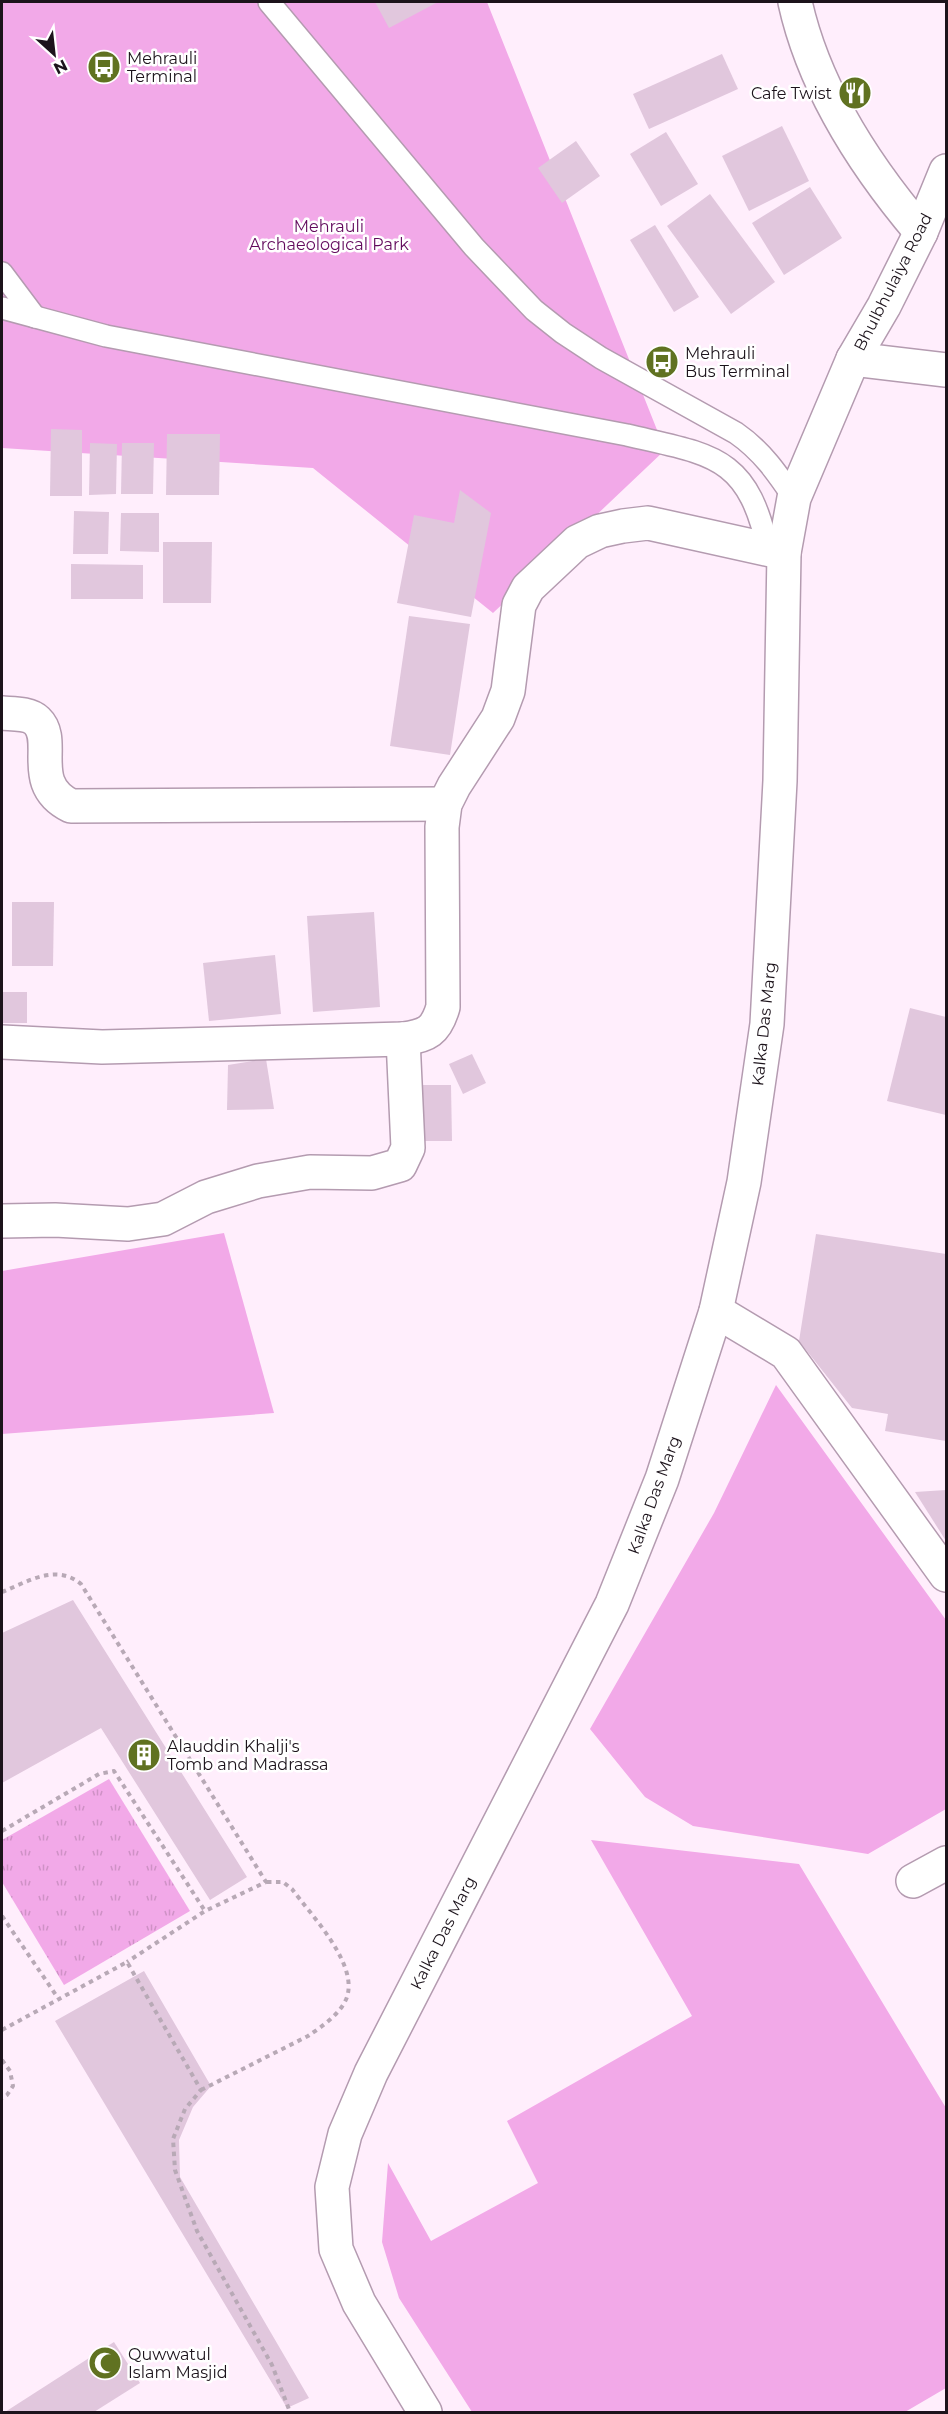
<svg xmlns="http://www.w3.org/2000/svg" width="948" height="2414" font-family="Montserrat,sans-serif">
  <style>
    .grass { fill: url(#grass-tufts) }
    .park { fill: #f2a9e8 }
    .building { fill: #e1c7dd }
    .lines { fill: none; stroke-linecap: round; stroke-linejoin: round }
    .lane-casing { stroke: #b49bb0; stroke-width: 24 }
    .street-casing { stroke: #b49bb0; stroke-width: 36 }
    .secondary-casing { stroke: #b49bb0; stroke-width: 36 }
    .path { stroke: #b8a9b6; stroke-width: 4; stroke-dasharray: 4.5 4.5; stroke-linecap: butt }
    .lane { stroke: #fff; stroke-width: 21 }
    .street { stroke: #fff; stroke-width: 33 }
    .secondary { stroke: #fff; stroke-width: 33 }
    .labels { text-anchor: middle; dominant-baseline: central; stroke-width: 5; stroke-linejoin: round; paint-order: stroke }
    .poi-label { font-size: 16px; fill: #1c131b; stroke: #fff; text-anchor: start }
    .park-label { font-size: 16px; fill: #620a5c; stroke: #fff }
    .street-label { font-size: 16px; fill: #1c131b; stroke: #fff }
  </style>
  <defs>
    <pattern id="grass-tufts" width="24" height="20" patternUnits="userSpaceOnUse" patternTransform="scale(1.5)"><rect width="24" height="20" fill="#f2a9e8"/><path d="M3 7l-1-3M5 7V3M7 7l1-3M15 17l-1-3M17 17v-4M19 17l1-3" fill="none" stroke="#cf91c6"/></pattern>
  </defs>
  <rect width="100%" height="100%" fill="#ffeefc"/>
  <polygon class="grass" points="109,1779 190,1911 64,1985 2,1882 2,1840"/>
  <g class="park">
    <polygon points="2,2 487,2 665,450 493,613 313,468 2,448"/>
    <polygon points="224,1233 274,1413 2,1434 2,1271"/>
    <polygon points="776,1385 946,1620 946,1809 868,1854 693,1826 645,1797 590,1729 714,1513"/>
    <polygon points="591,1840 799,1864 946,2108 946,2388 905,2412 472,2412 399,2298 382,2242 388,2163 431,2241 538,2183 507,2121 692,2016"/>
  </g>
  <g class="building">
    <polygon points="375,2 438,2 389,28"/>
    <polygon points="722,54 738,89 649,129 633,94"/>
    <polygon points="782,126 809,181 749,211 722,156"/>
    <polygon points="666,132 698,184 661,206 630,154"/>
    <polygon points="576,141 600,176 562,203 538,168"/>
    <polygon points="810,187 842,238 784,275 752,223"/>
    <polygon points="710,194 775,282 731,314 667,226"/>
    <polygon points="655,225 699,297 674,312 630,240"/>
    <polygon points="51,429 82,430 82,496 50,496"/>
    <polygon points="167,434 220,434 219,495 166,495"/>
    <polygon points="90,443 117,444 116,494 89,495"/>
    <polygon points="122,443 154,443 153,494 121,494"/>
    <polygon points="460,490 491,513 471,617 397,603 414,515 454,523"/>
    <polygon points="74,511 109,512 108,554 73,554"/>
    <polygon points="121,513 159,513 159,552 120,551"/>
    <polygon points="163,542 212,542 211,603 163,603"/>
    <polygon points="71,564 143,565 143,599 71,599"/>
    <polygon points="409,616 470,624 450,755 390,746"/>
    <polygon points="12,902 54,902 53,966 12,966"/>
    <polygon points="374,912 380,1007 313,1012 307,916"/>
    <polygon points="275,955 281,1014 209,1021 203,963"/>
    <rect x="2" y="992" width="25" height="31"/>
    <polygon points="910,1008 946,1017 946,1115 887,1101"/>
    <polygon points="472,1054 486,1083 463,1094 449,1064"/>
    <polygon points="266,1059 274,1109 227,1110 228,1065"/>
    <polygon points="417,1085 451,1085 452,1141 417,1141"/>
    <polygon points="816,1234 946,1254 946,1441 885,1431 888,1414 852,1408 799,1341"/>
    <polygon points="946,1490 946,1541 915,1492"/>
    <polygon points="73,1600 247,1877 210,1900 101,1728 2,1783 2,1633"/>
    <polygon points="144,1971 211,2086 193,2107 179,2140 180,2177 309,2398 287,2408 55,2021"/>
    <polygon points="114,2342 140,2383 94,2412 5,2412"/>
  </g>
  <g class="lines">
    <g class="lane-casing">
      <g id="lane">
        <path d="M269,2L474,247L534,310L563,333L601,358L736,433C762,451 777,473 794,498"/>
        <polyline points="2,273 35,317"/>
        <path d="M2,308L106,336L627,435C711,455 748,454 768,550"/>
      </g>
    </g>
    <g class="street-casing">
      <g id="street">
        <path d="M795,2C814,88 864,165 921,232"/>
        <polyline points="853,359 946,370"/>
        <path d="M2,713C12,714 29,713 37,721C58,741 26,784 71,806L445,804"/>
        <path d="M2,1042L102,1047L403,1039C427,1036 436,1031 443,1007L442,827L445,804L454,786L498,718L508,691L519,605L528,588L577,542L600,531L623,526L648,523L784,553"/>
        <polyline points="2,1221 55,1220 128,1224 163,1219 206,1197 258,1181 310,1172 372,1173 400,1165 408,1148 403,1039"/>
        <polyline points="716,1311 786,1353 946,1575"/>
        <polyline points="913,1881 946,1863"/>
      </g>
    </g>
    <g class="secondary-casing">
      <polyline id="secondary" points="425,2412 359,2303 336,2249 332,2187 345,2134 371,2073 612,1604 662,1479 716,1311 744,1182 767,1024 780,781 784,553 794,498 853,359 884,306 921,232 946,171"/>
    </g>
    <g class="path">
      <path d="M2,1592C27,1582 56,1563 81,1584L266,1882L205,1911L127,1962"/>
      <polyline points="2,1831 99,1774 114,1771 205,1911"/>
      <polyline points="2,1916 58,1998"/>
      <polyline points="2,2030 127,1962 201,2090 185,2109 173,2139 175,2170 197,2231 272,2365 290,2412"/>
      <polyline points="2,2060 10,2071 13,2086 7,2095 2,2098"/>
      <path d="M201,2090L308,2036C321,2027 341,2014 347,1997C358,1963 311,1915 292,1889L283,1882H266"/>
    </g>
    <use href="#lane" class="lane"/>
    <use href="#street" class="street"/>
    <use href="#secondary" class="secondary"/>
  </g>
  <defs>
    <g id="bus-disc" transform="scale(1.725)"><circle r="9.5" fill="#607221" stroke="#fff"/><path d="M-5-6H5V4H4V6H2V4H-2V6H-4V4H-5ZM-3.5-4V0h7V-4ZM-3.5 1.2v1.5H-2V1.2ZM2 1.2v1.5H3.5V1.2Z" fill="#fff"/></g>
    <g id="restaurant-disc" transform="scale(1.725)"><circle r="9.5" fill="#607221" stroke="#fff"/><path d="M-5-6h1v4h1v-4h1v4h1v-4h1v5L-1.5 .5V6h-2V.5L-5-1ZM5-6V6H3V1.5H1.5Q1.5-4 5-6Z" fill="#fff"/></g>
    <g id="building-disc" transform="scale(1.725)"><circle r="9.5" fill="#607221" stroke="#fff"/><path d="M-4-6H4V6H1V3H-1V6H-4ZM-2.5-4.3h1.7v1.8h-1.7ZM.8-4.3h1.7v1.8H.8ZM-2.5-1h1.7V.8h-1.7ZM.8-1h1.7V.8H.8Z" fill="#fff"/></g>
    <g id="mosque-disc" transform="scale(1.725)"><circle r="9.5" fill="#607221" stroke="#fff"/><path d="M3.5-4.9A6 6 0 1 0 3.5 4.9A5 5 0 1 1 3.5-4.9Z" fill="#fff"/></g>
  </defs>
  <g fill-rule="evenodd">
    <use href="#bus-disc" x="104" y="67"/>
    <use href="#restaurant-disc" x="855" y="93"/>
    <use href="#bus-disc" x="662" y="362"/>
    <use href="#building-disc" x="144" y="1755"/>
    <use href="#mosque-disc" x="105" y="2363"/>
  </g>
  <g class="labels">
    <g class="poi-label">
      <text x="127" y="58">Mehrauli<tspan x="127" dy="18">Terminal</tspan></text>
      <text x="832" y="93" text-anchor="end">Cafe Twist</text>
      <text x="685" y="353">Mehrauli<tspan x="685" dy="18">Bus Terminal</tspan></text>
      <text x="167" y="1746">Alauddin Khalji's<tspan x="167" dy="18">Tomb and Madrassa</tspan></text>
      <text x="128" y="2354">Quwwatul<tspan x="128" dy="18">Islam Masjid</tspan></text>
    </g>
    <g class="park-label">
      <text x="329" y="226">Mehrauli<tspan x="329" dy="18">Archaeological Park</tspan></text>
    </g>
    <g class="street-label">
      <text transform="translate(893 282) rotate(-63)">Bhulbhulaiya Road</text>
      <text transform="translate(764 1024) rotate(-84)">Kalka Das Marg</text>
      <text transform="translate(654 1495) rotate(-70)">Kalka Das Marg</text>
      <text transform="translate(443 1933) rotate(-63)">Kalka Das Marg</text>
    </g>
  </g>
  <rect width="948" height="2414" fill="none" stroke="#1c131b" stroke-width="6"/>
  <g transform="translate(54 54) rotate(153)" stroke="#ffffff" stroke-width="4.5" paint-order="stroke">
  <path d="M0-4.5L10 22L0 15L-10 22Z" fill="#1c131b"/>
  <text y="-9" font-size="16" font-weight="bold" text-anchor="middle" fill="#1c131b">N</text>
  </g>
</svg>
